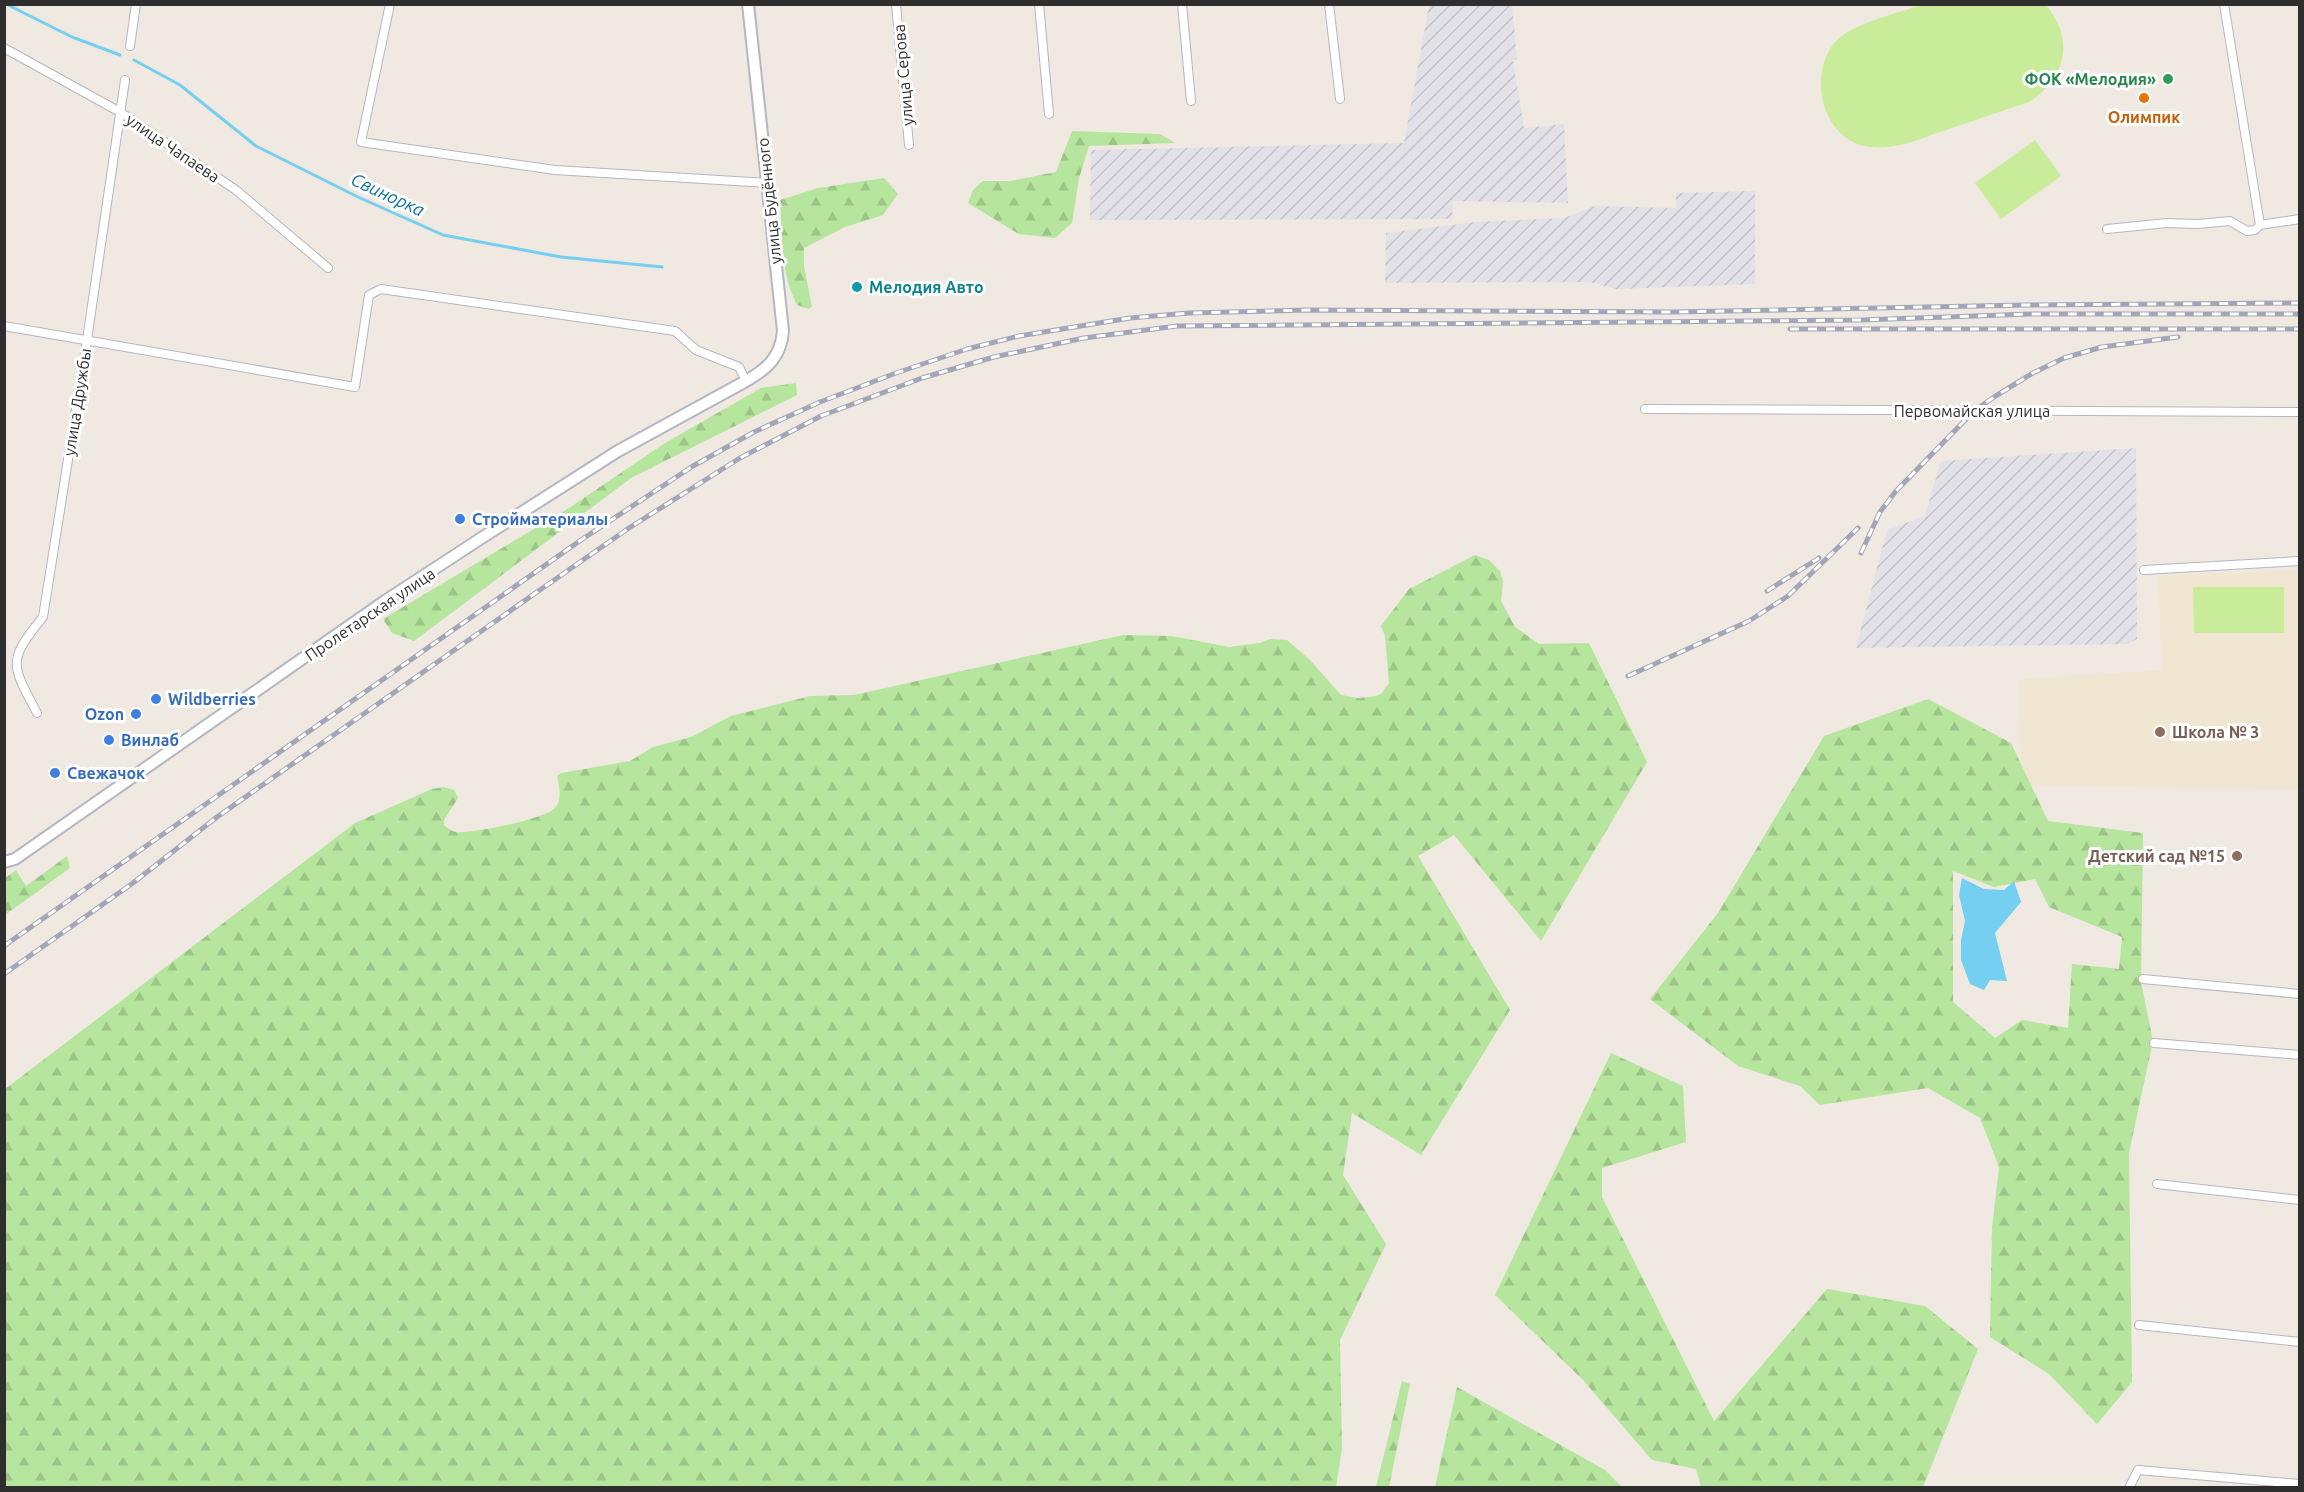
<svg xmlns="http://www.w3.org/2000/svg" width="2304" height="1492" font-family="Ubuntu,sans-serif">
  <style>
    .industrial { fill: url(#industrial-furrows) }
    .education { fill: #f0e6d1 }
    .forest { fill: url(#forest-firs); fill-rule: evenodd }
    .pitch { fill: #c9ec9a }
    .water { fill: #75cff0 }
    .lines { fill: none; stroke-linecap: round; stroke-linejoin: round }
    .stream { stroke: #75cff0; stroke-width: 3 }
    .minor-casing { stroke: #b4b7c1; stroke-width: 10 }
    .secondary-casing { stroke: #b4b7c1; stroke-width: 14 }
    .minor { stroke: #fff; stroke-width: 8 }
    .secondary { stroke: #fff; stroke-width: 10 }
    .rail-casing { stroke: #a3a6b8; stroke-width: 5 }
    .rail { stroke: #fff; stroke-width: 3; stroke-dasharray: 9; stroke-linecap: butt }
    .leisure-dot { fill: #2e9e5b; stroke: #fff; stroke-width: 2 }
    .food-dot { fill: #e8710a; stroke: #fff; stroke-width: 2 }
    .culture-dot { fill: #0f9aa8; stroke: #fff; stroke-width: 2 }
    .shop-dot { fill: #3f7fe0; stroke: #fff; stroke-width: 2 }
    .education-dot { fill: #8d6e63; stroke: #fff; stroke-width: 2 }
    .labels { text-anchor: middle; dominant-baseline: central; stroke-width: 6; stroke-linejoin: round; paint-order: stroke }
    .street-label { font-size: 16px; fill: #2e2e2e; stroke: #fff }
    .leisure-label { font-size: 16px; font-weight: bold; fill: #27864d; stroke: #fff; text-anchor: end }
    .food-label { font-size: 16px; font-weight: bold; fill: #c56008; stroke: #fff }
    .culture-label { font-size: 16px; font-weight: bold; fill: #0d838f; stroke: #fff; text-anchor: start }
    .shop-label { font-size: 16px; font-weight: bold; fill: #366cbe; stroke: #fff; text-anchor: start }
    .education-label { font-size: 16px; font-weight: bold; fill: #785e54; stroke: #fff; text-anchor: start }
    .water-label { font-size: 18px; font-style: italic; fill: #0d6fa3; stroke: #fff }
  </style>
  <defs>
    <pattern id="industrial-furrows" width="10" height="10" patternUnits="userSpaceOnUse" patternTransform="scale(1.5)"><rect width="10" height="10" fill="#e3e1e8"/><path d="M-1 1l2-2M0 10L10 0M9 11l2-2" fill="none" stroke="#c3c1c7"/></pattern>
    <pattern id="forest-firs" width="22" height="20" patternUnits="userSpaceOnUse" patternTransform="scale(1.5)"><rect width="22" height="20" fill="#b6e59e"/><path d="M5 1l3.5 6h-7zM16 11l3.5 6h-7z" fill="#9dc588"/></pattern>
  </defs>
  <rect width="100%" height="100%" fill="#efe9e1"/>
  <g class="industrial">
    <polygon points="1429,5 1512,5 1517,59 1513,60 1524,128 1564,124 1568,203 1453,201 1452,219 1090,220 1091,150 1404,143"/>
    <polygon points="1755,191 1755,284 1616,289 1590,282 1385,283 1386,233 1475,222 1564,218 1595,206 1676,208 1676,193"/>
    <polygon points="2136,448 2137,639 2127,644 1856,648 1887,530 1925,516 1941,461"/>
  </g>
  <polygon class="education" points="2299,570 2299,789 2022,786 2018,679 2162,670 2158,576"/>
  <g class="forest">
    <polygon points="1072,131 1160,134 1175,143 1089,146 1079,178 1072,223 1055,238 1019,234 968,203 973,190 983,181 1010,181 1056,172"/>
    <path d="M884,178L898,194L883,215L845,227L804,248V266L812,307L808,309L797,305C779,268 783,240 780,200L818,188Z"/>
    <polygon points="796,383 797,395 631,478 414,641 392,633 383,619 569,508 665,443 761,388"/>
    <path d="M1475,555L1489,560L1500,571L1503,581L1501,601L1515,627L1539,644L1589,643L1647,762L1541,941L1454,835L1418,856L1510,1010L1421,1155L1352,1113L1343,1175L1386,1244L1340,1340L1342,1448L1336,1487H5V1089L355,823L432,789L443,787L454,790L458,798L444,820V825C448,828 451,831 456,832C472,834 545,819 555,808C563,799 559,786 557,776L561,773L630,761L653,747L691,737L731,716L810,696L854,695L1123,635L1172,636L1229,647L1260,643L1270,639L1287,640L1310,660L1341,695L1358,698L1376,696L1381,694L1389,683L1385,636L1381,626L1409,589Z"/>
    <path d="M1928,699L2011,743L2048,821L2143,833L2141,982L2153,1041L2129,1153L2132,1382L2097,1424L2049,1374L1990,1337L1992,1228L1999,1167L1980,1118L1928,1088L1820,1105L1800,1086L1738,1066L1650,999L1718,913L1824,736ZM1953,871L1994,887L2035,879L2049,907L2122,937L2119,969L2072,964L2068,1028L2022,1020L1995,1038L1953,1002Z"/>
    <polygon points="67,856 70,868 5,915 5,878 16,870 26,886"/>
    <polygon points="1611,1053 1683,1086 1686,1142 1602,1168 1602,1197 1714,1421 1827,1289 1925,1306 1978,1349 1923,1487 1701,1487 1696,1469 1652,1460 1582,1379 1495,1295"/>
    <polygon points="1402,1381 1410,1384 1389,1487 1376,1487"/>
    <polygon points="1457,1387 1605,1470 1622,1487 1435,1487"/>
  </g>
  <g class="pitch">
    <path d="M1922,5H2046C2075,40 2066,78 2029,102C2001,111 1974,121 1946,130C1921,138 1898,150 1871,147C1822,143 1805,72 1838,39C1853,24 1900,12 1922,5Z"/>
    <polygon points="2035,140 2061,176 2001,219 1975,183"/>
    <polygon points="2193,587 2284,587 2284,633 2194,633"/>
  </g>
  <polygon class="water" points="1962,878 1984,889 2004,890 2014,881 2021,902 1995,933 2007,981 1990,980 1984,990 1970,984 1961,960 1961,940 1965,921 1959,895"/>
  <g class="lines">
    <g class="stream">
      <polyline points="6,4 72,37 120,55"/>
      <polyline points="134,60 180,85 256,146 358,197 443,235 561,257 662,267"/>
    </g>
    <g class="minor-casing">
      <g id="minor">
        <polyline points="390,4 361,142 555,170 768,183"/>
        <polyline points="896,4 909,145"/>
        <polyline points="1039,4 1049,114"/>
        <polyline points="1182,4 1191,101"/>
        <polyline points="1329,4 1340,99"/>
        <polyline points="2224,4 2260,225"/>
        <polyline points="130,46 136,4"/>
        <polyline points="4,48 120,112 236,190 328,268"/>
        <polyline points="2260,225 2300,219"/>
        <polyline points="2107,229 2167,223 2198,224 2230,221 2247,231 2255,230 2260,225"/>
        <polyline points="4,326 355,387 369,295 381,289 675,331 696,350 739,367 746,381"/>
        <polyline points="1645,409 2300,412"/>
        <polyline points="2144,570 2300,561"/>
        <path d="M37,713C11,664 7,661 43,617L87,340L125,80"/>
        <polyline points="2143,979 2300,994"/>
        <polyline points="2154,1043 2300,1055"/>
        <polyline points="2157,1184 2300,1200"/>
        <polyline points="2139,1325 2300,1342"/>
        <polyline points="2129,1488 2138,1470 2300,1484"/>
      </g>
    </g>
    <g class="secondary-casing">
      <path id="secondary" d="M4,862L15,859L385,601L483,537L618,451L746,381C767,369 781,357 783,331L748,4"/>
    </g>
    <use href="#minor" class="minor"/>
    <use href="#secondary" class="secondary"/>
    <g class="rail-casing">
      <g id="rail">
        <polyline points="1790,329 2300,329"/>
        <polyline points="1861,553 1880,512 1896,491 1974,411 1994,397 2033,373 2064,358 2102,347 2178,337"/>
        <polyline points="1767,591 1819,558"/>
        <polyline points="1628,676 1749,621 1788,596 1858,528"/>
        <polyline points="4,946 581,540 693,466 754,432 820,402 896,373 967,349 1019,336 1130,318 1189,313 1308,310 1673,312 2026,305 2300,303"/>
        <polyline points="4,974 133,883 217,817 537,592 629,528 740,458 821,416 922,378 994,357 1084,338 1177,326 1861,320 2031,314 2300,314"/>
      </g>
    </g>
    <use href="#rail" class="rail"/>
  </g>
  <circle class="leisure-dot" cx="2168" cy="79" r="6"/>
  <circle class="food-dot" cx="2144" cy="98" r="6"/>
  <circle class="culture-dot" cx="857" cy="287" r="6"/>
  <g class="shop-dot">
    <circle cx="460" cy="519" r="6"/>
    <circle cx="156" cy="699" r="6"/>
    <circle cx="136" cy="714" r="6"/>
    <circle cx="109" cy="740" r="6"/>
    <circle cx="55" cy="773" r="6"/>
  </g>
  <g class="education-dot">
    <circle cx="2160" cy="732" r="6"/>
    <circle cx="2237" cy="856" r="6"/>
  </g>
  <g class="labels">
    <g class="street-label">
      <text transform="translate(903 75) rotate(-95)">улица Серова</text>
      <text transform="translate(173 148) rotate(34)">улица Чапаева</text>
      <text transform="translate(769 201) rotate(-96)">улица Будённого</text>
      <text transform="translate(77 402) rotate(-81)">улица Дружбы</text>
      <text x="1972" y="411">Первомайская улица</text>
      <text transform="translate(370 614) rotate(-34)">Пролетарская улица</text>
    </g>
    <g class="leisure-label">
      <text x="2156" y="79">ФОК «Мелодия»</text>
    </g>
    <g class="food-label">
      <text x="2144" y="117">Олимпик</text>
    </g>
    <g class="culture-label">
      <text x="869" y="287">Мелодия Авто</text>
    </g>
    <g class="shop-label">
      <text x="472" y="519">Стройматериалы</text>
      <text x="168" y="699">Wildberries</text>
      <text x="124" y="714" text-anchor="end">Ozon</text>
      <text x="121" y="740">Винлаб</text>
      <text x="67" y="773">Свежачок</text>
    </g>
    <g class="education-label">
      <text x="2172" y="732">Школа № 3</text>
      <text x="2225" y="856" text-anchor="end">Детский сад №15</text>
    </g>
    <g class="water-label">
      <text transform="translate(388 194) rotate(25)">Свинорка</text>
    </g>
  </g>
  <rect width="2304" height="1492" fill="none" stroke="#2e2e2e" stroke-width="12"/>
</svg>
